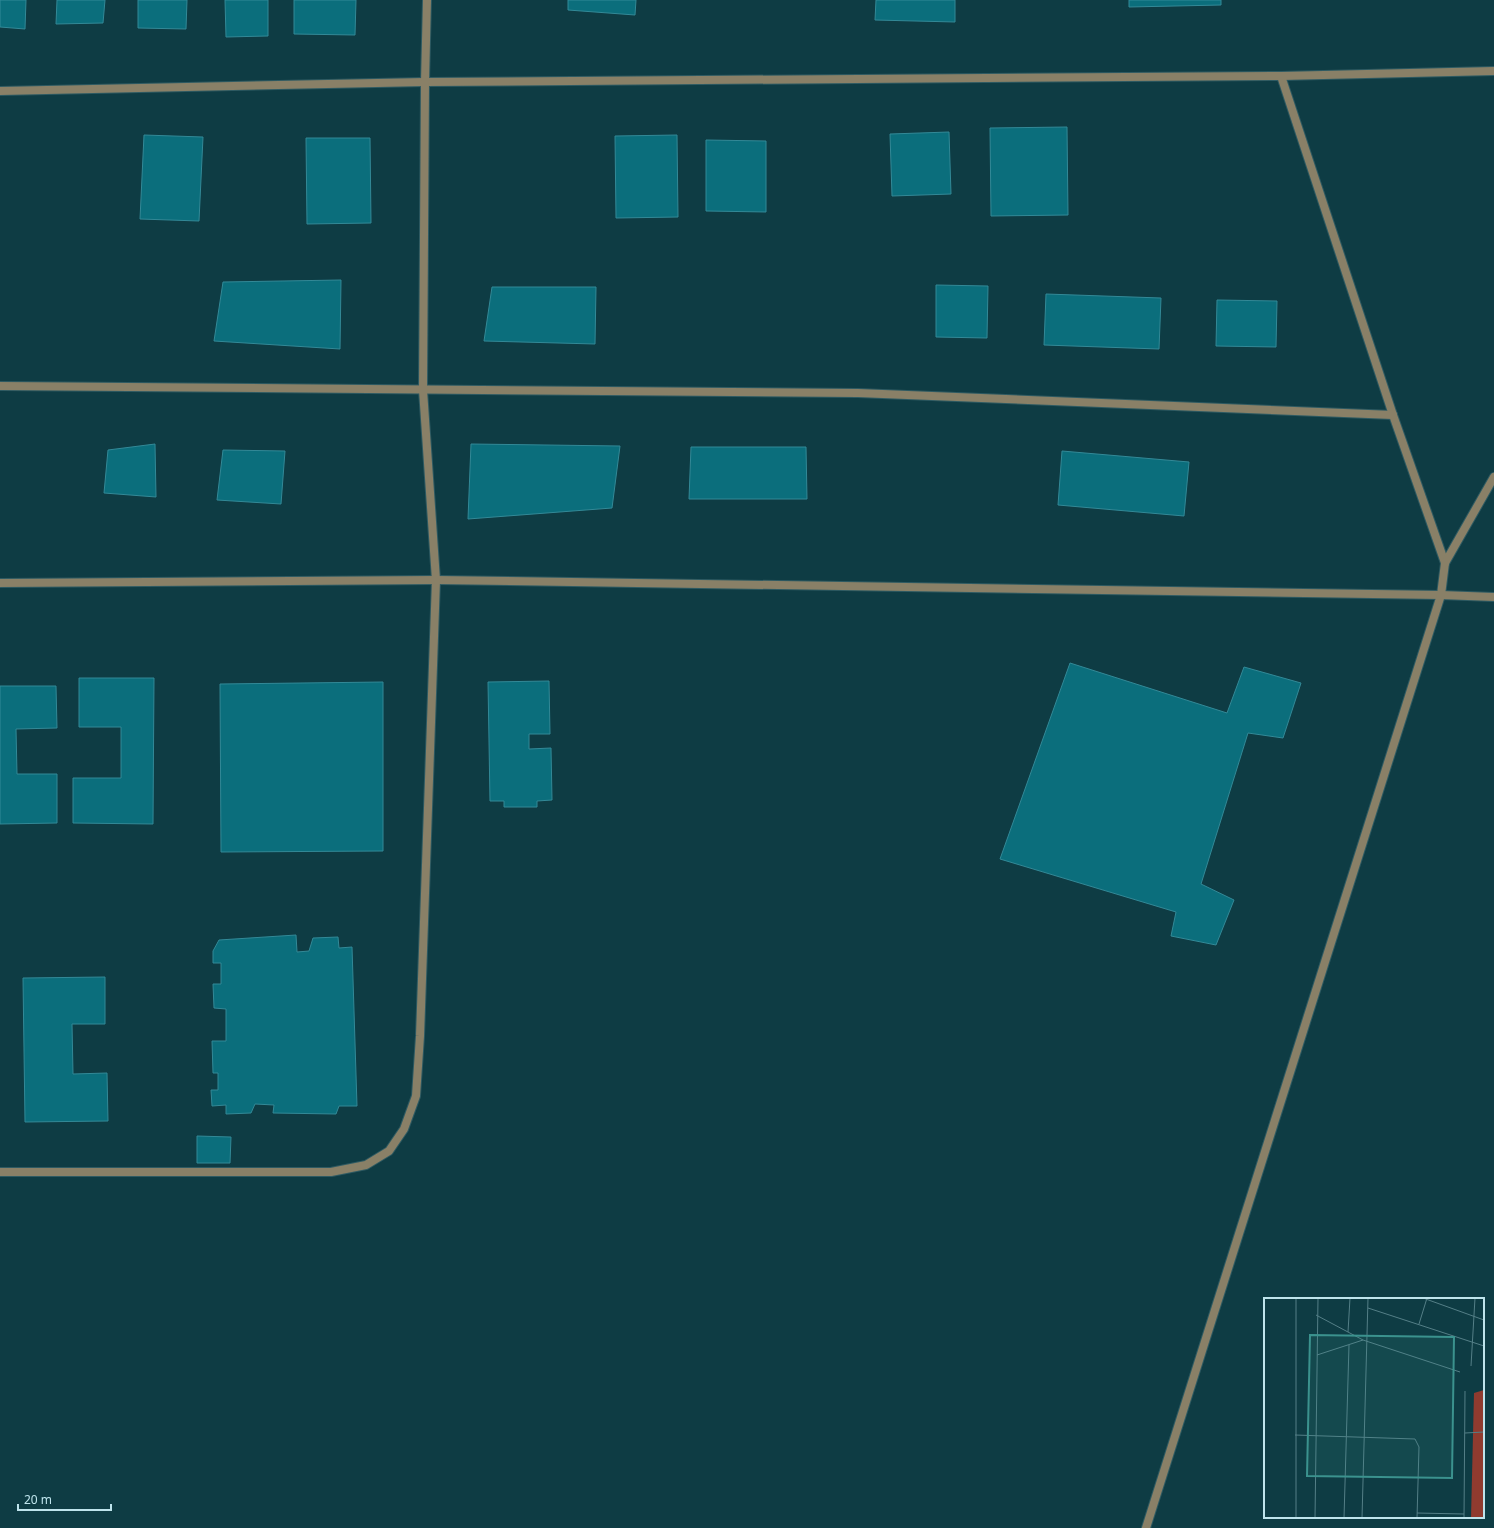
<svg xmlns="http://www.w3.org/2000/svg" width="1494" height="1528" font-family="'Noto Sans',sans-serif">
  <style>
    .building { fill: #0b6e7c; stroke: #338997 }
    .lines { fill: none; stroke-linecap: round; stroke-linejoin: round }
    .street-casing { stroke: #2e5a62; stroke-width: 10 }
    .street { stroke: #898067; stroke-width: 8 }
    .inset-road { fill: none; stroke: #547f87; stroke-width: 1 }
    .view { fill: #3b928e; fill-opacity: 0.15; stroke: #3b928e; stroke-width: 2 }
    .inset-edge { fill: none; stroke: #bee4ec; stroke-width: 2 }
  </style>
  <rect width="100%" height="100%" fill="#0e3c44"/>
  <g class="building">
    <polygon points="0,0 26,0 25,29 0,27"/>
    <polygon points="57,0 105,0 103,23 56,24"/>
    <polygon points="138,0 187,0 186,29 138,28"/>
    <polygon points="225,0 268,0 268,36 226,37"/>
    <polygon points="294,0 356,0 355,35 294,34"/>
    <polygon points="568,0 636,0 635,15 568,10"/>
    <polygon points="876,0 955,0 955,22 875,20"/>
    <polygon points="1129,0 1221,0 1221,5 1129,7"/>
    <polygon points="1067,127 1068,215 991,216 990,128"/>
    <polygon points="949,132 951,194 892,196 890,134"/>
    <polygon points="144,135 203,137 199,221 140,219"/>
    <polygon points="677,135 678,217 616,218 615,136"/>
    <polygon points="306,138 370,138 371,223 307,224"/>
    <polygon points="706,140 766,141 766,212 706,211"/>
    <polygon points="341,280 340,349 214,341 223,282"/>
    <polygon points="936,285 988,286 987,338 936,337"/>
    <polygon points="492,287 596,287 595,344 484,341"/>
    <polygon points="1046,294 1161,298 1159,349 1044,345"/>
    <polygon points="1217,300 1277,301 1276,347 1216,346"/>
    <polygon points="155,444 156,497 104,493 108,450"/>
    <polygon points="471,444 620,446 612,508 468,519"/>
    <polygon points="691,447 806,447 807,499 689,499"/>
    <polygon points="223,450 285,451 281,504 217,500"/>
    <polygon points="1062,451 1189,462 1184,516 1058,505"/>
    <polygon points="1070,663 1227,713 1244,667 1301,683 1283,738 1248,733 1201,884 1234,900 1216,945 1171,936 1176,912 1000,859"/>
    <polygon points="79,678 154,678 153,824 73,823 73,778 121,778 121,727 79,727"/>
    <polygon points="549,681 550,734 529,734 529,749 551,748 552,800 537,801 537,807 504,807 504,801 490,801 488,682"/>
    <polygon points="383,682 383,851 221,852 220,684"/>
    <polygon points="0,686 56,686 57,728 16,729 17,774 57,774 57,823 0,824"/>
    <polygon points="296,935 297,952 309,951 313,938 338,937 339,948 352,947 357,1106 339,1106 336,1114 273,1113 274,1105 255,1104 251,1113 226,1114 226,1105 212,1106 211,1090 218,1090 218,1073 213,1073 212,1041 226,1041 226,1009 214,1008 213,984 221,984 221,963 213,963 213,951 219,940"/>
    <polygon points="105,977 105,1024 72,1024 73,1074 107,1073 108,1121 25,1122 23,978"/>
    <polygon points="197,1136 231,1137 230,1163 197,1163"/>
  </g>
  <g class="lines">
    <g class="street-casing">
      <g id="street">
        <polyline points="1281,76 1393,415 1445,563"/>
        <polyline points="0,91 425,82 1281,76 1494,71"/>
        <polyline points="0,386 858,393 1393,415"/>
        <polyline points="0,583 436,580 1441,595 1494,597"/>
        <polyline points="0,1172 331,1172 366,1165 389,1151 404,1129 416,1096 420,1036 436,580 423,390 425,82 427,0"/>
        <polyline points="1146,1528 1441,595 1445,563 1494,477"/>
      </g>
    </g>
    <use href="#street" class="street"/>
  </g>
  <g transform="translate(1264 1298)">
    <rect width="220" height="220" fill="#0e3c44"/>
    <path d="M220,92V220H207L210,95Z" fill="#903b2f"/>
    <path class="inset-road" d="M159,0L220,22M104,10L220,48M52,17L99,42L196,74M155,26L163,0M84,34L86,0M53,57L99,42M207,68L211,0M201,135L220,134M31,137L151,141L155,149L153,220M153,215L200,216M32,220V0M51,220L54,0M80,220L85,47M98,220L104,0M200,220L201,93"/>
    <path class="view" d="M46,37L190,39L188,180L43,178Z"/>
    <rect width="220" height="220" class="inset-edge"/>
  </g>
  <path d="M18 1504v6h93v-6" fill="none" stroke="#bee4ec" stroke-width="2"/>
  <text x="24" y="1504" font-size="12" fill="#bee4ec" stroke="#0e3c44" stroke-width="3" paint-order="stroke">20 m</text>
</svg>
